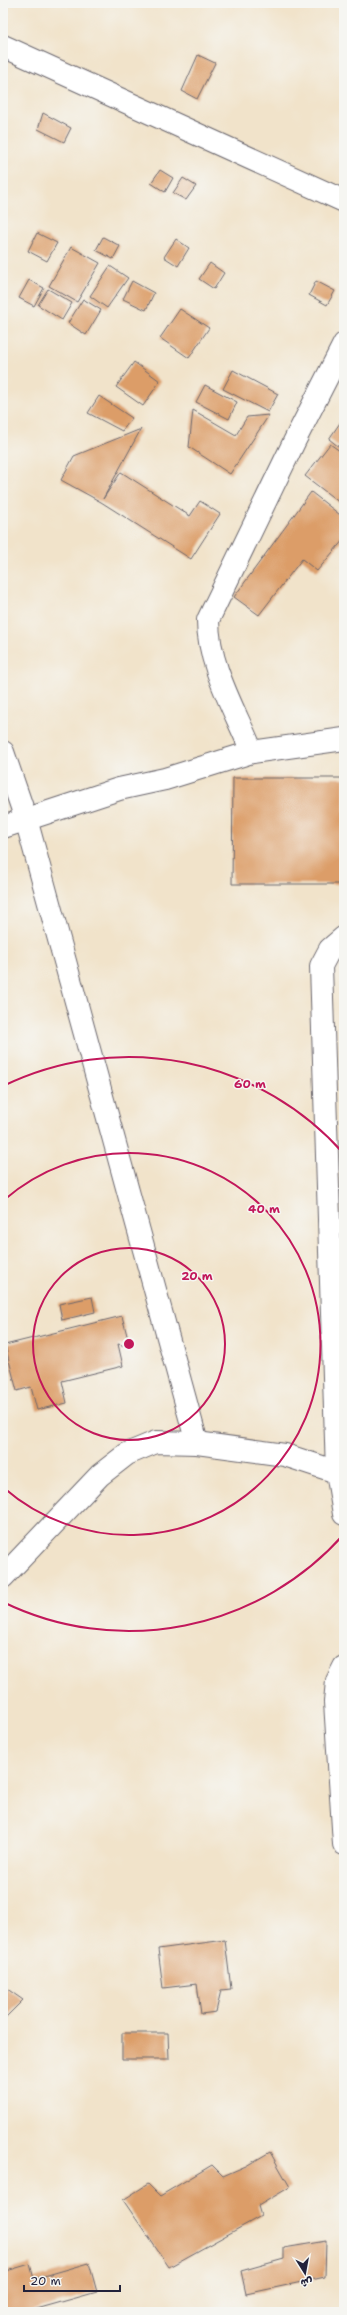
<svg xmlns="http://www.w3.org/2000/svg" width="347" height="2315" font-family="'Shantell Sans','Playpen Sans Arabic',sans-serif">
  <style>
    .building { fill: #dc9d68 }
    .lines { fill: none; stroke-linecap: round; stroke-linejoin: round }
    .minor-casing { stroke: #6a666d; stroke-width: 24 }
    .minor { stroke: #fff; stroke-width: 22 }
    .ring { fill: none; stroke: #c2185b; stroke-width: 2 }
    .centre { fill: #c2185b; stroke: #f6f6f2; stroke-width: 2 }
    .ring-label { font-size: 12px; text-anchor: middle; font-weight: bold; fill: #c2185b; stroke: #f6f6f2; stroke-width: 3; stroke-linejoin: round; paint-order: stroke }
  </style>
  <rect width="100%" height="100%" fill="#f6f6f2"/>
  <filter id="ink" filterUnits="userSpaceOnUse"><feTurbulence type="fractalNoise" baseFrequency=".025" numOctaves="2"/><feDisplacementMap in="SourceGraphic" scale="8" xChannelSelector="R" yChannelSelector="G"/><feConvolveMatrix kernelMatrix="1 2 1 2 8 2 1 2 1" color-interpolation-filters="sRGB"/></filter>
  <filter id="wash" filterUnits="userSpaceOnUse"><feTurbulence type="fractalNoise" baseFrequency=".012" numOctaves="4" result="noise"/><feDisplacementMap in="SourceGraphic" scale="16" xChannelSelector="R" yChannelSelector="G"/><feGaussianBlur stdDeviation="0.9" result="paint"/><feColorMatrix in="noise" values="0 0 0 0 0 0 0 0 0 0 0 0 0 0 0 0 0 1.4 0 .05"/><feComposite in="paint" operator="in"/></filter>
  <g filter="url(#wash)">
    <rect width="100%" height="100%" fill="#f1e3ca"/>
    <g id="blocks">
      <g class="building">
        <polygon points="198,55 215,63 197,99 182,91"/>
        <polygon points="43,113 71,128 64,142 38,129"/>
        <polygon points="160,170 173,178 165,192 151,183"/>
        <polygon points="183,178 196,186 186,200 173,193"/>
        <polygon points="37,233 57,243 47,261 28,251"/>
        <polygon points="103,237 120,246 113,259 96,250"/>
        <polygon points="176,239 189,248 178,266 164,257"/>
        <polygon points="71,247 100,263 77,302 49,286"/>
        <polygon points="210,263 224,273 214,289 199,279"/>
        <polygon points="110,266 128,278 107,308 90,296"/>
        <polygon points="29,280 44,288 34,306 19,298"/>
        <polygon points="132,281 154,293 146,310 123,299"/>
        <polygon points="316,281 335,291 327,305 309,295"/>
        <polygon points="48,289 72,303 62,320 38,305"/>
        <polygon points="83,299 101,310 86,335 68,323"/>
        <polygon points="180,309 209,328 189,358 160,338"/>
        <polygon points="134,362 160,381 143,406 116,387"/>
        <polygon points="233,370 278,394 268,412 223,389"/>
        <polygon points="205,385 237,402 229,419 196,402"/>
        <polygon points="99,396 132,418 122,431 88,413"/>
        <polygon points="193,410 236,435 247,417 269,415 230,474 189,447"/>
        <polygon points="344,417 344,451 329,439"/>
        <polygon points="141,429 103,499 121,472 190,516 200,501 220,514 191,559 101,502 61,480 74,456"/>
        <polygon points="330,444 344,454 344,506 305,476"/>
        <polygon points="311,492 344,518 344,539 317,571 302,559 259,615 234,597"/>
        <polygon points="233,778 344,778 344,884 232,884"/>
        <polygon points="92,1297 95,1312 62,1320 59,1304"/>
        <polygon points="122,1316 130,1347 118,1344 123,1366 62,1381 67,1403 37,1410 31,1387 17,1391 5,1345"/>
        <polygon points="225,1940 231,1989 221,1990 216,2012 201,2014 197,1984 163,1988 158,1949"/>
        <polygon points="3,1986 23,2000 3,2020"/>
        <polygon points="122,2033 168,2033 169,2059 122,2059"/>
        <polygon points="270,2152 290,2187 258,2206 261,2216 169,2267 123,2200 148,2184 160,2196 212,2165 223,2176 246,2166"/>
        <polygon points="326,2241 325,2277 246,2294 241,2271 284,2259 284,2248"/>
        <polygon points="89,2263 97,2292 26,2312 3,2312 3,2272 30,2264 34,2279"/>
      </g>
    </g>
  </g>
  <g filter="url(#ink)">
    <use href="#blocks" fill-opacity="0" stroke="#6a666d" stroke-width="1"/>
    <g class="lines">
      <g class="minor-casing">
        <g id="minor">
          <polyline points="3,46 344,201"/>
          <polyline points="3,752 26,819 197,1443"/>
          <path d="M252,752C235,710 208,666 208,620L295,440L344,344"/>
          <polyline points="3,827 119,789 165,779 252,752 344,739"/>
          <polyline points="337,1472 321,966 330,949 344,937"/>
          <polyline points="3,1577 100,1475 127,1454 156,1442 197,1443 285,1455 337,1472 344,1514"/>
          <polyline points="344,1667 337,1681 335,1702 344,1844"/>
        </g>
      </g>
      <use href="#minor" class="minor"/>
    </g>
  </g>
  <g class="ring">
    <circle cx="129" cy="1344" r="96"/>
    <path d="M4 1200A191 191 0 1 1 4 1488"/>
    <path d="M344 1534A287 287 0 0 1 3 1602M3 1086A287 287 0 0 1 344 1154"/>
  </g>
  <circle cx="129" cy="1344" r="6" class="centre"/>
  <g class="ring-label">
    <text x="250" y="1088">60 m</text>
    <text x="264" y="1213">40 m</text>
    <text x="197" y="1280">20 m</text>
  </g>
  <rect width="347" height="2315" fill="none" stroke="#f6f6f2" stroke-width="16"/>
  <g transform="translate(305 2273) rotate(169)" stroke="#f6f6f2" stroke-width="3" paint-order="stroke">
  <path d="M0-3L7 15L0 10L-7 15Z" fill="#22223b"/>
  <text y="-6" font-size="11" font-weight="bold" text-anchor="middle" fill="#22223b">ش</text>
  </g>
  <path d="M24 2285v6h96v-6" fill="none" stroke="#22223b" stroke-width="2"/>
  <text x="30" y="2285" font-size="12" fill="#22223b" stroke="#f6f6f2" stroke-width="3" paint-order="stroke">20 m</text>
</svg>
